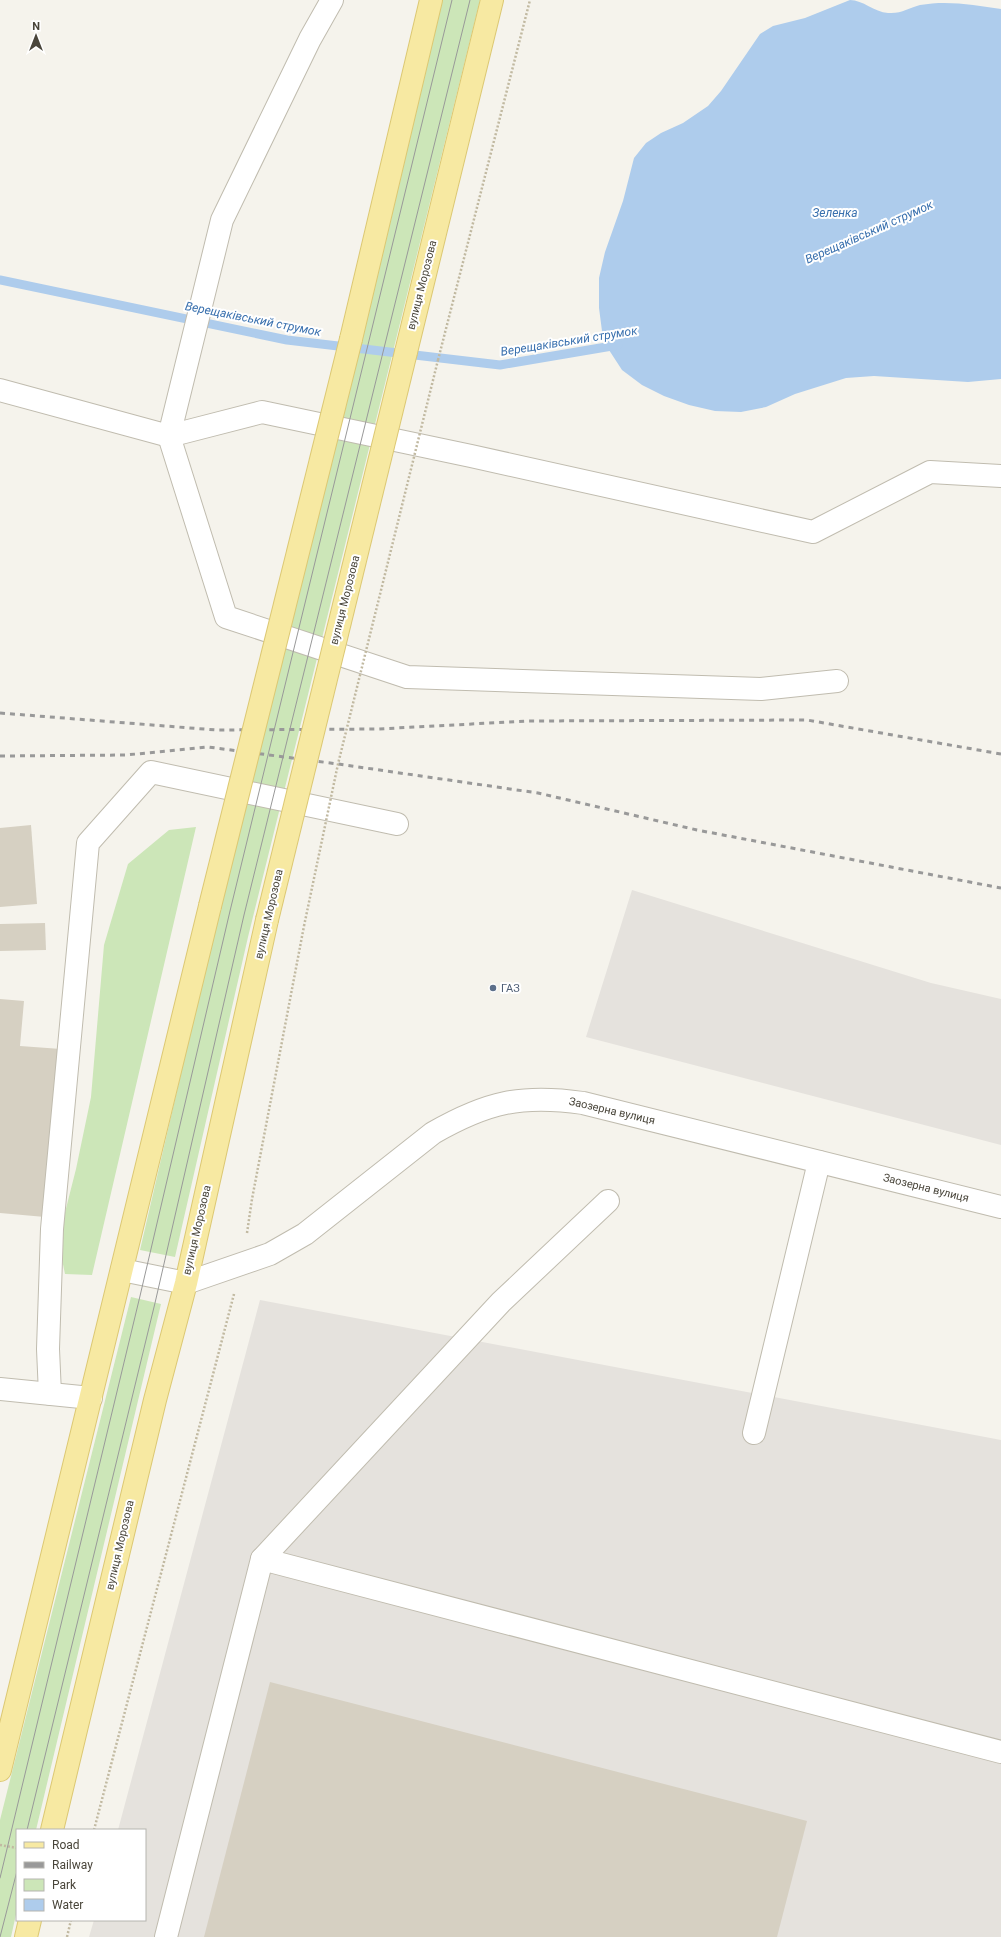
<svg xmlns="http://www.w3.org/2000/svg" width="1001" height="1937" font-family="Roboto,sans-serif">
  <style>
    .industrial { fill: #e5e2dd }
    .green { fill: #cce6b8 }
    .water { fill: #aeccec }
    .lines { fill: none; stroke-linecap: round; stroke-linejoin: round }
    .stream { stroke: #aeccec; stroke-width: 9 }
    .building { fill: #d6d0c2 }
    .minor-casing { stroke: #c0bcaf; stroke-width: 24 }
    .major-casing { stroke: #dcc873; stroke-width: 24 }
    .path { stroke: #c1b9a1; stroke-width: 2.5; stroke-dasharray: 2 2; stroke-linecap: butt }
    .minor { stroke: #fff; stroke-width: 22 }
    .major { stroke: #f7e9a2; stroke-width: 22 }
    .tram { stroke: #999; stroke-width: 1 }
    .rail { stroke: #999; stroke-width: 3; stroke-dasharray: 5 5; stroke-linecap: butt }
    .major-bridge-casing { stroke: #dcc873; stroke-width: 24; stroke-linecap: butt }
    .path-bridge { stroke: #c1b9a1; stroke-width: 2.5; stroke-dasharray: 2 2; stroke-linecap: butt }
    .major-bridge { stroke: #f7e9a2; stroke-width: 22 }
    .service-dot { fill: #5c6f8a; stroke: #fff; stroke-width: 1.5 }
    .labels { text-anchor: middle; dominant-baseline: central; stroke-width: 4; stroke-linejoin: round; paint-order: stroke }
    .street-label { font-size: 11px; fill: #49453a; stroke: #fff }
    .service-label { font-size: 11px; fill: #4e5e75; stroke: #fff; text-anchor: start }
    .water-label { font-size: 12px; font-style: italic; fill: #3970ae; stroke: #fff }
  </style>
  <rect width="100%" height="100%" fill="#f5f3ec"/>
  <g class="industrial">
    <polygon points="632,890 931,983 1001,999 1001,1145 586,1037"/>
    <polygon points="260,1300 1001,1440 1001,1937 89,1937 94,1920 145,1920 145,1830 118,1830"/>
  </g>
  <g class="green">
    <polygon points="440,0 480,0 248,937 175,1257 140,1250 222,897"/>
    <polygon points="196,827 92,1275 65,1274 58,1240 76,1169 91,1097 104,945 128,864 169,830"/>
    <polygon points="131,1297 161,1304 36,1830 17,1830 17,1910 11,1937 0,1937 0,1820"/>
  </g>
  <path class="water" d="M850,0C863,0 874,12 888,13C902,14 908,8 920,5C947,0 975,5 1001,9V379L968,382L874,376L846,378L795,394L766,407L741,412L715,411L689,405L664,396L642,385L622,370L609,350L602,331L599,308V278L605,252L623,201L634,158L646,143L661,133L683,123L708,106L721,91L760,34L773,26L805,18Z"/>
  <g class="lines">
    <polyline class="stream" points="0,280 287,340 500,365 618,345"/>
  </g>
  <g class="building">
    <polygon points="31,825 37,904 0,907 0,828"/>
    <polygon points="45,923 46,950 0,951 0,924"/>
    <polygon points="0,999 24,1001 20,1046 61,1049 45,1217 0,1213"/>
    <polygon points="270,1682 807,1821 777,1937 204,1937"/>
  </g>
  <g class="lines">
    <g class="minor-casing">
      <g id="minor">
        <polyline points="332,0 310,39 222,220 169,436 226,617 407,677 761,689 837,681"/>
        <polyline points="0,390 169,436 262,412 471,456 813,532 930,472 1001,476"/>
        <path d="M122,1270L186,1283L270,1254L305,1234L433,1133C487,1102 522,1094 583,1103L1001,1207"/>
        <polyline points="0,1389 91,1398"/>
        <polyline points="50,1394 48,1349 52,1229 88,843 151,772 397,824"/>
        <polyline points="754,1433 819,1162"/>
        <polyline points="262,1559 1001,1752"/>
        <polyline points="166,1937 262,1559 501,1302 608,1201"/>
      </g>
    </g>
    <g class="major-casing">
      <g id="major">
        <polyline points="351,339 431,0"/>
        <polyline points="406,352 492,0"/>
        <polyline points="0,1770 210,906"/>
        <polyline points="52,1830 155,1400 186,1283 267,920"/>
        <polyline points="26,1937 30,1920"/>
      </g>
    </g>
    <g class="path">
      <polyline points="438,360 530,0"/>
      <polyline points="247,1233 252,1199 304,926"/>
      <polyline points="94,1830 234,1294"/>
      <polyline points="0,1845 17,1848"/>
      <polyline points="67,1937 71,1920"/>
    </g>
    <use href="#minor" class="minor"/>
    <use href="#major" class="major"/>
    <g class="tram">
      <polyline points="27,1830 155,1303 244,915 470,0"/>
      <polyline points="0,1878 140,1296 230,911 452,0"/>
      <polyline points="0,1937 17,1871"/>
    </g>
    <g class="rail">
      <polyline points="0,713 216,730 378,729 528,721 807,720 1001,754"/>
      <polyline points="0,756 126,755 208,747 338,764 538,793 697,830 1001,888"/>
    </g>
    <g class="major-bridge-casing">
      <g id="major-bridge">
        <polyline points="210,906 351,339"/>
        <polyline points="267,920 406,352"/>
      </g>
    </g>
    <polyline class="path-bridge" points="304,926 338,764 438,360"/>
    <use href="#major-bridge" class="major-bridge"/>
  </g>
  <circle class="service-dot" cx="493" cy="988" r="4"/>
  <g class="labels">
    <g class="street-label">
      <text transform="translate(422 285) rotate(-76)">вулиця Морозова</text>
      <text transform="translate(345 600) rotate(-76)">вулиця Морозова</text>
      <text transform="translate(269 914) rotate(-77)">вулиця Морозова</text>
      <text transform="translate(612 1111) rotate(13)">Заозерна вулиця</text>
      <text transform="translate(926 1188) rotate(14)">Заозерна вулиця</text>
      <text transform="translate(197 1230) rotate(-77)">вулиця Морозова</text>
      <text transform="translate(120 1545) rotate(-77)">вулиця Морозова</text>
    </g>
    <g class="service-label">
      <text x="501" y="988">ГАЗ</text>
    </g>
    <g class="water-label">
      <text x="835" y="213">Зеленка</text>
      <text transform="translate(869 232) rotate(-24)">Верещаківський струмок</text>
      <text transform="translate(253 319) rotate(11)">Верещаківський струмок</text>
      <text transform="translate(569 341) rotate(-9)">Верещаківський струмок</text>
    </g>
  </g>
  <rect x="16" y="1829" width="130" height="92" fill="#ffffff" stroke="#b6b5b0"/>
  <rect x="24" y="1842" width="20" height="6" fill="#f7e9a2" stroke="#b6b5b0"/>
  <text x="52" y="1849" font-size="12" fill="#49453a">Road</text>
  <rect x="24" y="1862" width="20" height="6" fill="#999999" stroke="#b6b5b0"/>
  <text x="52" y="1869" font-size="12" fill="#49453a">Railway</text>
  <rect x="24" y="1879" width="20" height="12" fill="#cce6b8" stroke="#b6b5b0"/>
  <text x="52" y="1889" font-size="12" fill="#49453a">Park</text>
  <rect x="24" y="1899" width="20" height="12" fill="#aeccec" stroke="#b6b5b0"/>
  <text x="52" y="1909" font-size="12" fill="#49453a">Water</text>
  <g transform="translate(36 36)" stroke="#ffffff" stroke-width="3" paint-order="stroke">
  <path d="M0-3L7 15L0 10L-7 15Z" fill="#49453a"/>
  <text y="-6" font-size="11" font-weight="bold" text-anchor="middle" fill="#49453a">N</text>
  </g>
</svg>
